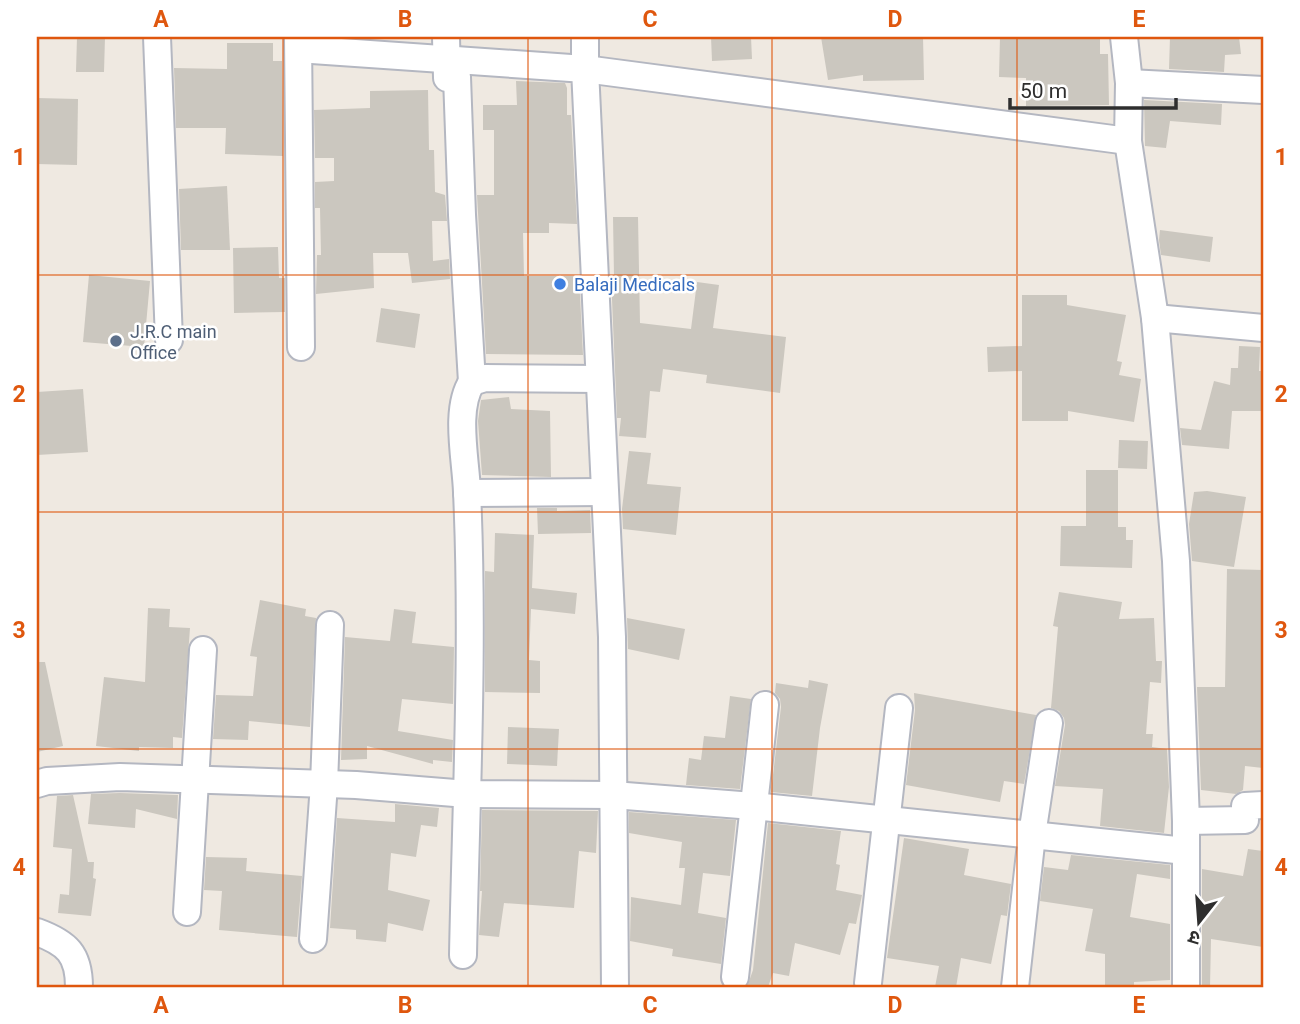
<svg xmlns="http://www.w3.org/2000/svg" width="1300" height="1024" font-family="Roboto,'Noto Sans Devanagari',sans-serif">
  <style>
    .building { fill: #cbc7bf }
    .lines { fill: none; stroke-linecap: round; stroke-linejoin: round }
    .minor-casing { stroke: #b4b7c1; stroke-width: 30 }
    .minor { stroke: #fff; stroke-width: 26 }
    .grid { fill: none; stroke: #df570e; stroke-width: 2; stroke-opacity: 0.55 }
    .shop-dot { fill: #3f7fe0; stroke: #fff; stroke-width: 2.5 }
    .service-dot { fill: #5c6f8a; stroke: #fff; stroke-width: 2.5 }
    .labels { text-anchor: middle; dominant-baseline: central; stroke-width: 5; stroke-linejoin: round; paint-order: stroke }
    .shop-label { font-size: 18px; fill: #366cbe; stroke: #fff; text-anchor: start }
    .service-label { font-size: 18px; fill: #4e5e75; stroke: #fff; text-anchor: start }
    .neatline { fill: none; stroke: #df570e; stroke-width: 2.5 }
    .grid-label { font-size: 23px; text-anchor: middle; font-weight: bold; fill: #df570e }
  </style>
  <rect width="100%" height="100%" fill="#efe9e1"/>
  <g class="building">
    <polygon points="77,37 105,37 104,72 76,72"/>
    <polygon points="711,37 751,37 752,59 712,61"/>
    <polygon points="821,37 923,37 924,80 863,81 863,75 828,80"/>
    <polygon points="1000,37 1100,37 1100,54 1108,54 1109,105 1026,106 1026,78 999,77"/>
    <polygon points="1170,37 1239,37 1241,54 1225,55 1224,72 1169,69"/>
    <polygon points="227,43 273,43 273,61 282,61 283,156 225,154 226,128 176,128 174,68 227,69"/>
    <polygon points="516,81 565,83 567,88 567,115 571,115 577,224 549,223 549,233 523,233 524,276 579,276 583,355 486,354 477,195 494,195 494,130 483,130 483,105 517,105"/>
    <polygon points="428,90 429,150 434,150 435,192 445,195 447,221 432,221 433,261 449,259 450,279 412,283 408,253 373,253 374,288 316,294 317,255 321,255 320,208 315,208 315,182 334,181 334,158 315,158 314,110 370,108 370,91"/>
    <polygon points="37,98 78,99 77,165 37,164"/>
    <polygon points="1144,100 1222,104 1221,125 1170,121 1166,148 1145,146"/>
    <polygon points="227,186 230,250 181,250 179,189"/>
    <polygon points="613,217 638,217 640,323 691,329 697,282 719,285 713,328 786,337 780,393 706,383 707,375 663,369 660,392 650,391 646,438 619,436 621,418 617,418 611,276 614,276"/>
    <polygon points="1160,230 1213,237 1210,262 1161,255 1159,240"/>
    <polygon points="278,247 279,278 285,278 285,312 234,313 233,248"/>
    <polygon points="89,275 150,281 144,347 83,342"/>
    <polygon points="1022,295 1067,295 1067,305 1126,315 1117,361 1122,362 1119,375 1141,379 1134,422 1068,411 1068,421 1022,421 1022,371 988,372 987,347 1022,346"/>
    <polygon points="381,308 420,314 415,348 376,342"/>
    <polygon points="1239,346 1260,347 1259,371 1263,371 1263,411 1232,411 1229,449 1182,445 1180,428 1201,430 1214,381 1230,385 1231,368 1238,368"/>
    <polygon points="83,389 88,452 37,455 37,392"/>
    <polygon points="509,397 511,409 550,411 551,477 482,475 478,421 481,400"/>
    <polygon points="1119,440 1148,441 1147,469 1118,468"/>
    <polygon points="629,451 651,453 647,484 681,487 676,535 623,529 622,509"/>
    <polygon points="1086,470 1118,470 1118,527 1126,527 1126,540 1133,540 1132,568 1060,566 1061,526 1086,526"/>
    <polygon points="1207,491 1246,497 1234,567 1192,561 1189,524 1194,492"/>
    <polygon points="537,508 557,508 557,511 590,510 591,533 538,534"/>
    <polygon points="495,533 534,535 532,588 577,593 575,614 531,609 529,660 540,661 540,693 485,692 485,571 494,572"/>
    <polygon points="1227,569 1263,570 1263,768 1245,766 1243,790 1236,794 1201,790 1197,687 1225,687"/>
    <polygon points="1059,592 1122,602 1119,619 1154,618 1156,661 1162,661 1161,683 1150,682 1146,734 1153,734 1152,747 1167,749 1169,787 1164,833 1100,826 1103,789 1055,786 1065,725 1064,718 1059,711 1051,708 1058,627 1053,626"/>
    <polygon points="260,600 306,609 305,616 316,618 310,727 249,721 248,740 213,739 216,695 253,696 257,657 250,656"/>
    <polygon points="148,608 170,609 169,627 190,628 182,738 173,737 173,748 139,747 139,751 96,746 104,677 145,682"/>
    <polygon points="394,609 416,612 412,643 454,647 453,704 402,699 398,731 453,740 452,762 433,760 433,764 367,746 367,759 341,760 345,637 390,641"/>
    <polygon points="627,618 685,629 679,660 628,649"/>
    <polygon points="37,662 45,662 63,746 37,752"/>
    <polygon points="809,680 828,684 820,728 812,796 771,792 781,707 780,699 775,693 776,683 808,688"/>
    <polygon points="914,693 1036,715 1024,784 1004,781 1000,802 906,785 915,710"/>
    <polygon points="730,696 751,699 740,789 686,785 689,758 701,760 704,736 725,738"/>
    <polygon points="508,727 559,729 557,766 507,764"/>
    <polygon points="120,793 178,795 177,819 136,809 135,828 88,824 91,794"/>
    <polygon points="73,795 88,862 94,862 93,878 96,879 91,916 58,913 60,894 69,895 72,849 53,847 57,796"/>
    <polygon points="395,804 439,808 437,827 421,825 416,857 391,853 388,890 430,900 423,931 388,923 386,942 356,939 356,930 330,928 337,818 395,822"/>
    <polygon points="482,810 598,811 596,853 579,851 574,908 504,903 499,937 479,935 482,891 480,891"/>
    <polygon points="629,812 736,820 730,876 703,873 698,913 726,918 721,964 672,956 673,949 630,941 631,897 681,905 685,868 679,868 682,842 629,833"/>
    <polygon points="768,823 841,831 836,864 840,865 836,890 862,895 856,924 849,923 840,955 795,943 789,976 773,973 768,987 747,987 753,970"/>
    <polygon points="904,838 969,849 964,875 1011,884 1007,916 1001,915 991,964 961,958 956,987 935,987 939,966 887,958"/>
    <polygon points="1248,849 1263,851 1263,947 1211,939 1210,987 1202,987 1202,869 1243,876"/>
    <polygon points="1071,855 1170,865 1170,879 1137,874 1130,917 1170,924 1170,980 1134,982 1134,987 1105,985 1105,954 1085,951 1093,909 1040,901 1044,867 1068,870"/>
    <polygon points="206,857 247,858 246,871 302,876 297,937 219,930 222,891 204,890"/>
  </g>
  <g class="lines">
    <g class="minor-casing">
      <g id="minor">
        <polyline points="157,37 169,340"/>
        <polyline points="298,37 301,347"/>
        <polyline points="301,37 312,50 585,69 612,637 615,987"/>
        <polyline points="446,37 447,78"/>
        <polyline points="585,37 585,69 1128,141"/>
        <polyline points="1124,37 1129,83 1128,141 1155,318 1176,561 1186,821 1186,987"/>
        <polyline points="457,77 462,215 472,382"/>
        <polyline points="1129,83 1263,90"/>
        <polyline points="1155,318 1263,328"/>
        <polyline points="467,493 604,492"/>
        <polyline points="37,784 47,781 120,777 356,785 467,794 613,795 753,806 1186,851"/>
        <polyline points="1186,821 1245,820 1245,806 1263,805"/>
        <polyline points="187,912 203,650"/>
        <path d="M37,932C67,943 79,954 79,987"/>
        <polyline points="313,939 324,784 330,625"/>
        <path d="M463,955C466,801 474,646 467,492C466,460 454,409 472,382L485,378L599,379"/>
        <polyline points="735,977 765,705"/>
        <polyline points="868,983 899,708"/>
        <polyline points="1015,987 1032,835 1049,723"/>
      </g>
    </g>
    <use href="#minor" class="minor"/>
  </g>
  <path class="grid" d="M283,37V987M528,37V987M772,37V987M1017,37V987M37,275H1263M37,512H1263M37,749H1263"/>
  <circle class="shop-dot" cx="560" cy="284" r="7"/>
  <circle class="service-dot" cx="116" cy="341" r="7"/>
  <g class="labels">
    <g class="shop-label">
      <text x="574" y="284">Balaji Medicals</text>
    </g>
    <g class="service-label">
      <text x="130" y="331">J.R.C main<tspan x="130" dy="21">Office</tspan></text>
    </g>
  </g>
  <rect width="1300" height="1024" fill="none" stroke="#ffffff" stroke-width="77"/>
  <g transform="translate(1199 922) rotate(197)" stroke="#ffffff" stroke-width="5" paint-order="stroke">
  <path d="M0-5L12 26L0 18L-12 26Z" fill="#2e2e2e"/>
  <text y="-10" font-size="19" font-weight="bold" text-anchor="middle" fill="#2e2e2e">उ</text>
  </g>
  <path d="M1010 98v10h166v-10" fill="none" stroke="#2e2e2e" stroke-width="3.5"/>
  <text x="1020" y="98" font-size="21" fill="#2e2e2e" stroke="#ffffff" stroke-width="5" paint-order="stroke">50 m</text>
  <rect x="38" y="38" width="1224" height="948" class="neatline"/>
  <g class="grid-label">
    <text x="161" y="27">A</text>
    <text x="405" y="27">B</text>
    <text x="650" y="27">C</text>
    <text x="895" y="27">D</text>
    <text x="1139" y="27">E</text>
    <text x="19" y="165">1</text>
    <text x="1281" y="165">1</text>
    <text x="19" y="402">2</text>
    <text x="1281" y="402">2</text>
    <text x="19" y="638">3</text>
    <text x="1281" y="638">3</text>
    <text x="19" y="875">4</text>
    <text x="1281" y="875">4</text>
    <text x="161" y="1013">A</text>
    <text x="405" y="1013">B</text>
    <text x="650" y="1013">C</text>
    <text x="895" y="1013">D</text>
    <text x="1139" y="1013">E</text>
  </g>
</svg>
